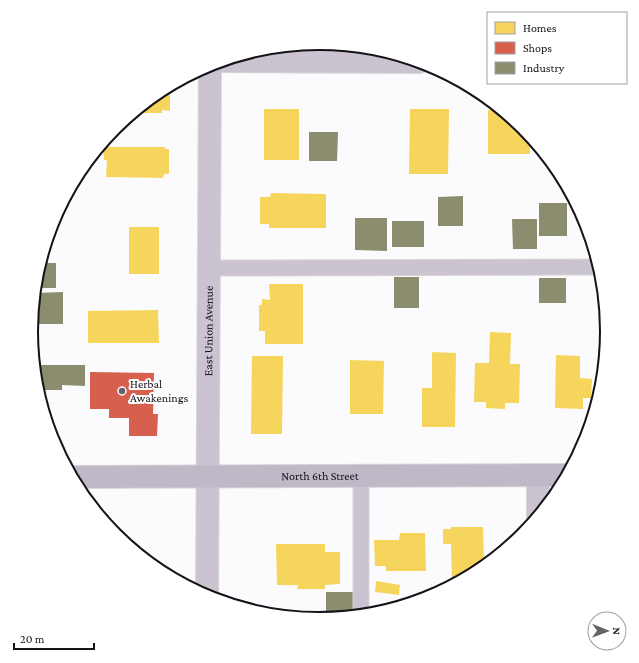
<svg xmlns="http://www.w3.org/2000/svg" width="639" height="663" font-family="'Crimson Pro',serif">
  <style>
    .homes { fill: #f6d55c }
    .shops { fill: #d6604d }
    .industry { fill: #8c8c6e }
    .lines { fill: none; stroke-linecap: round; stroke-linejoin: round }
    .service-casing { stroke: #d6d5d8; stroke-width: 17 }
    .minor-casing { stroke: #d6d5d8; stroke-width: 24 }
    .secondary-casing { stroke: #d6d5d8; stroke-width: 24 }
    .service { stroke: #cbc3d0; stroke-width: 15 }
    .minor { stroke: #cbc3d0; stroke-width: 22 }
    .secondary { stroke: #c0b7c7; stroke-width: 22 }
    .poi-dot { fill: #666368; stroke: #fff; stroke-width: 1.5 }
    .labels { text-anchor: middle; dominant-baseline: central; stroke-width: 4; stroke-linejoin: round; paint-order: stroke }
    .street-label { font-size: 12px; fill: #151218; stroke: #fff }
    .poi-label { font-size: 12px; fill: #151218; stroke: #fff; text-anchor: start }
    .rim { fill: none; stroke: #151218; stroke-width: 2 }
  </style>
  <rect width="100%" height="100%" fill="#fbfafc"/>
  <g class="homes">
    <polygon points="170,86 170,111 162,110 162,113 133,113 159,91"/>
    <rect x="264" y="109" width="35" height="51"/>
    <polygon points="410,109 449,109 448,174 409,174"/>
    <polygon points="501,109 524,128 530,136 530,154 488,154 488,110"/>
    <polygon points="103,147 165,147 165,149 169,149 169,174 164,174 163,178 106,177 107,160 104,160"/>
    <polygon points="271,193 326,194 326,228 269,228 269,224 260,224 260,197 270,197"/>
    <rect x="129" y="227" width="30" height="47"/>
    <polygon points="269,284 303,284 303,344 265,344 265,331 259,331 259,305 262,305 262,299 270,300"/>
    <polygon points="158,310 159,343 88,343 88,311"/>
    <polygon points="490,332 511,333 510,364 520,364 519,403 505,403 505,409 486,408 486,402 474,402 475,363 489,363"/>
    <polygon points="432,352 456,353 455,427 422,427 422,388 432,388"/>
    <polygon points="556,355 580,356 580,378 592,379 591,398 583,398 583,409 555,408"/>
    <polygon points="252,356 283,356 282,434 251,434"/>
    <polygon points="350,360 384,361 383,414 350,414"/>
    <polygon points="451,527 483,527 484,564 476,564 476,574 462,581 452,581 451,544 443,544 443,529 451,529"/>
    <polygon points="400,533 425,533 426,571 386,571 386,566 375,566 374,540 399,540"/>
    <polygon points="276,544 325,544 325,552 340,552 340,584 325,585 325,589 297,589 298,585 277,585"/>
    <polygon points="376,581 400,585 399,595 375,592"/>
  </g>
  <polygon class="shops" points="90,372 154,373 153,414 158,414 157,436 129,436 129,418 109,418 109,409 90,409"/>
  <g class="industry">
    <polygon points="309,132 338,132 337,161 309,161"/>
    <polygon points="463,196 463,226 438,226 438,197"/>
    <rect x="539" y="203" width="28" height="33"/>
    <polygon points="355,218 387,218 387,251 355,250"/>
    <polygon points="512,219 537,219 537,249 513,249"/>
    <rect x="392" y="221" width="32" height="26"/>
    <polygon points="40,263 56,263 56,288 35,288"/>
    <rect x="394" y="277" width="25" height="31"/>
    <rect x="539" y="278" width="27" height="25"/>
    <polygon points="63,292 63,324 32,324 35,293"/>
    <polygon points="34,365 85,365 85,386 62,385 62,390 37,390"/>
    <polygon points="326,592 353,592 354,616 326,616"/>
  </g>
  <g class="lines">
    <g class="service-casing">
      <g id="service">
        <polyline points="210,268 600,267"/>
        <polyline points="361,616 361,476"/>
      </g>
    </g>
    <g class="minor-casing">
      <g id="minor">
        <polyline points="221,61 419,62"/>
        <polyline points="538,518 538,475"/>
        <path id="s1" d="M207,597L210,65"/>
      </g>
    </g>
    <g class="secondary-casing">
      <g id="secondary">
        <path id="s2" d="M71,477L568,475"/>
      </g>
    </g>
    <use href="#service" class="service"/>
    <use href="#minor" class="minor"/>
    <use href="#secondary" class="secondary"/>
  </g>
  <circle class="poi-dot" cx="122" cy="391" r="4"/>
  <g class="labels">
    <g class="street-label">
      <text stroke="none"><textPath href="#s1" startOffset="266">East Union Avenue</textPath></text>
      <text stroke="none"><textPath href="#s2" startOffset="249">North 6th Street</textPath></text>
    </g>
    <g class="poi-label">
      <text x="130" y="384">Herbal<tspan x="130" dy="14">Awakenings</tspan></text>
    </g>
  </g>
  <path d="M0 0H639V663H0ZM38 331a281 281 0 1 1 562 0a281 281 0 1 1-562 0Z" fill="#fff" fill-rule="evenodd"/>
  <path class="rim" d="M38 331a281 281 0 1 1 562 0a281 281 0 1 1-562 0Z"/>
  <rect x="487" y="12" width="140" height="72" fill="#ffffff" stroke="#a1a0a3"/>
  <rect x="495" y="22" width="20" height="12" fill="#f6d55c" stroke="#a1a0a3"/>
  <text x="523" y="32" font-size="12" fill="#151218">Homes</text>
  <rect x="495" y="42" width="20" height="12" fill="#d6604d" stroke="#a1a0a3"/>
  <text x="523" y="52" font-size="12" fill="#151218">Shops</text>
  <rect x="495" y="62" width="20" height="12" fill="#8c8c6e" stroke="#a1a0a3"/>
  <text x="523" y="72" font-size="12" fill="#151218">Industry</text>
  <g transform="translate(607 631) rotate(91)"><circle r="19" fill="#ffffff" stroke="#a1a0a3"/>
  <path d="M0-3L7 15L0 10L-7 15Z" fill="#666368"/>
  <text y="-6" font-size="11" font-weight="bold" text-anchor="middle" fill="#151218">N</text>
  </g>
  <path d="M14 643v6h80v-6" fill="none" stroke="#151218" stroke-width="2"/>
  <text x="20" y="643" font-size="12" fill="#151218" stroke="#ffffff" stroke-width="3" paint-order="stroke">20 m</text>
</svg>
